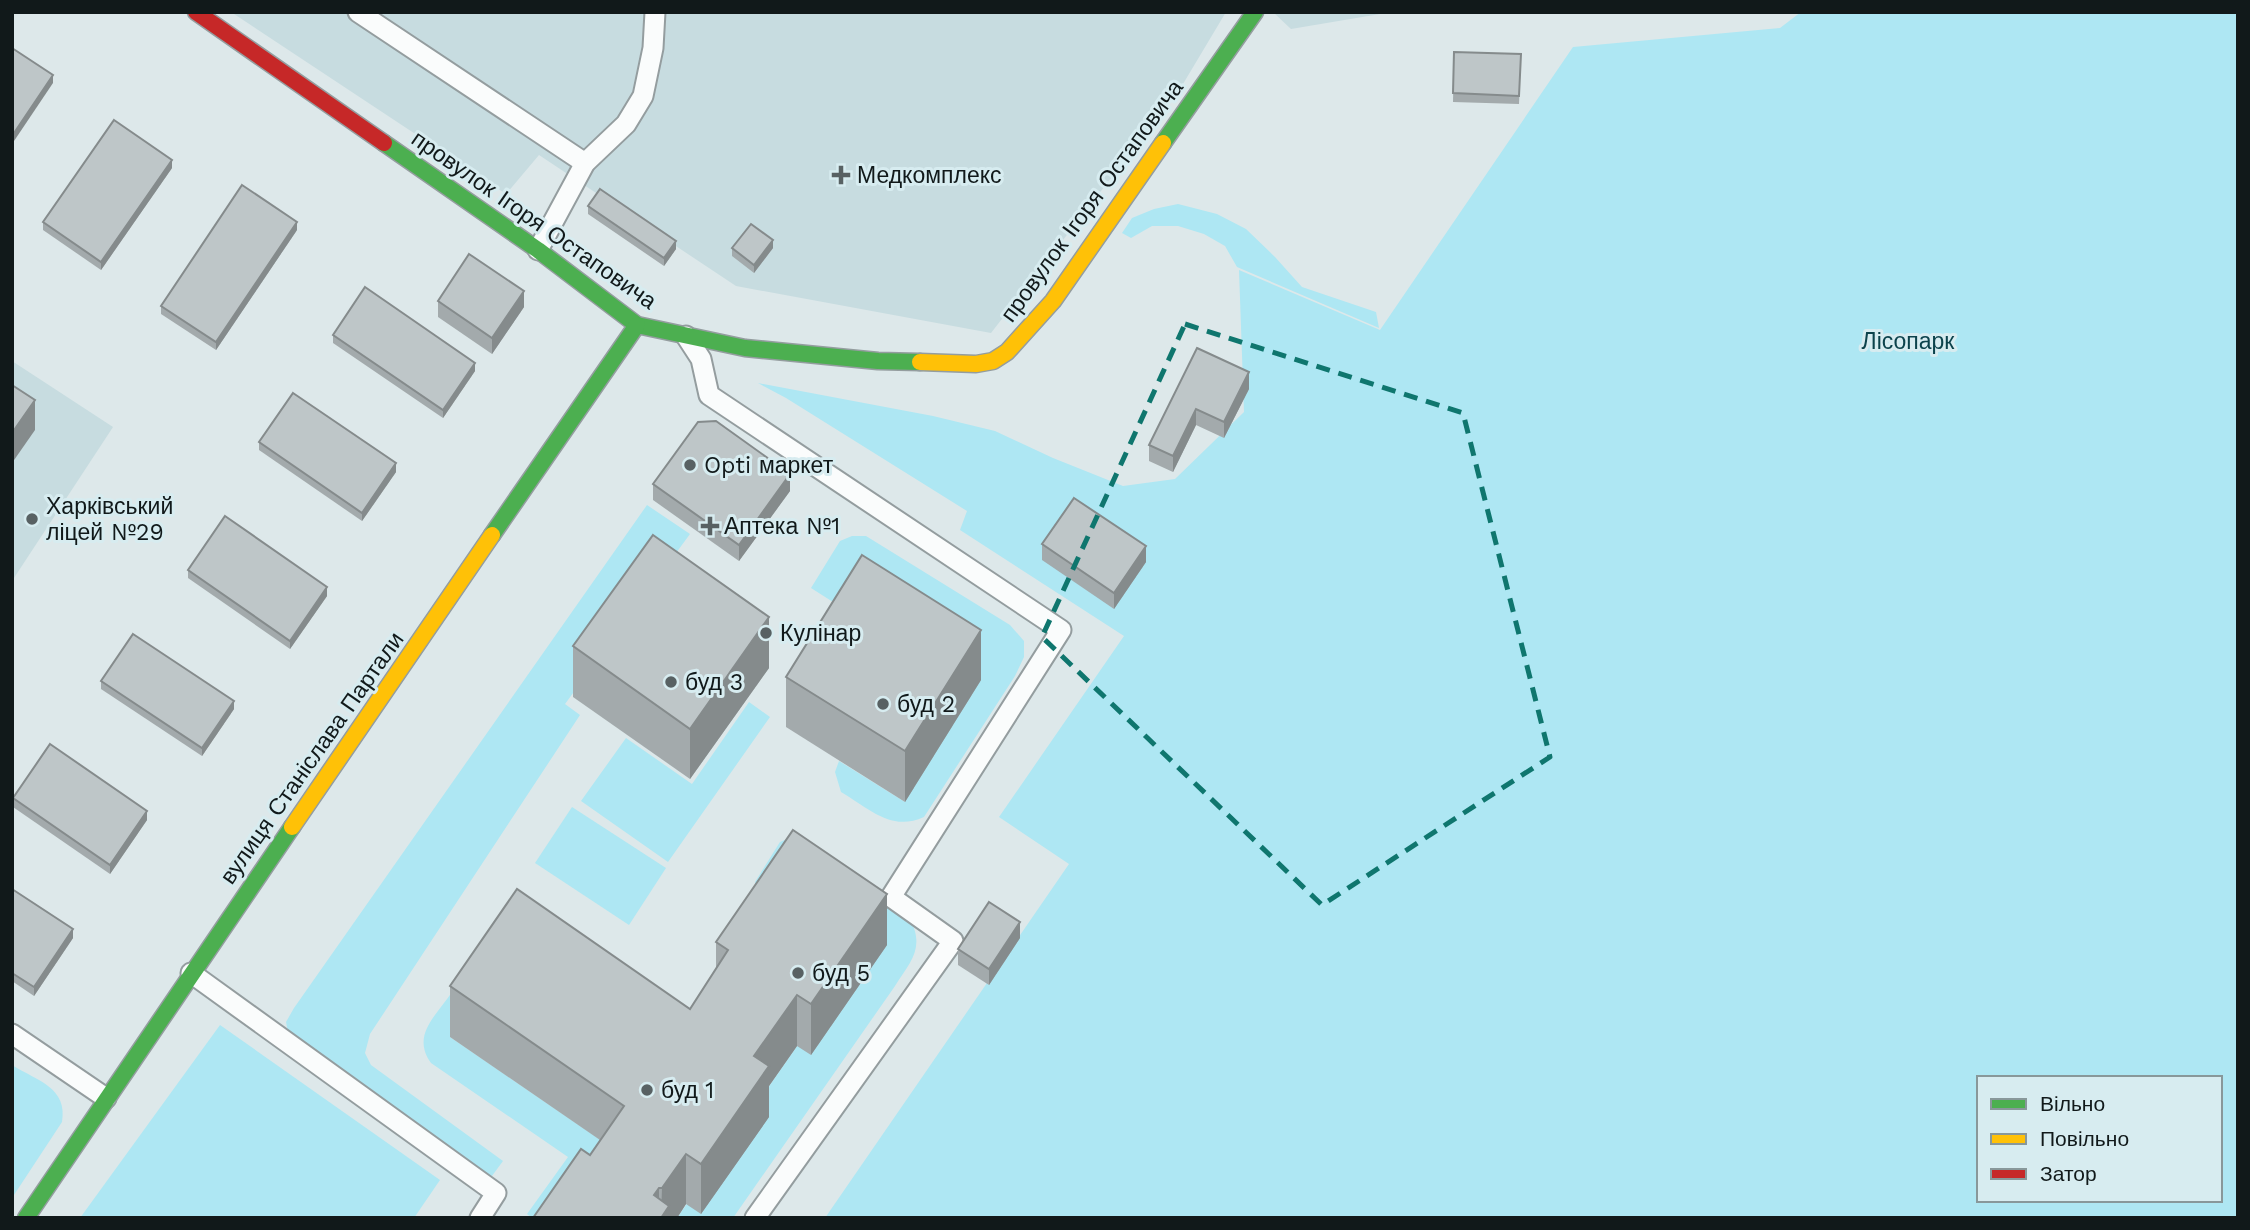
<svg xmlns="http://www.w3.org/2000/svg" width="2250" height="1230" font-family="'Work Sans',sans-serif">
  <style>
    .built { fill: #c7dce0 }
    .green { fill: #aee7f3; fill-rule: evenodd }
    .lines { fill: none; stroke-linecap: round; stroke-linejoin: round }
    .lane-casing { stroke: #949d9f; stroke-width: 23 }
    .fast-casing { stroke: #949d9f; stroke-width: 19 }
    .slow-casing { stroke: #949d9f; stroke-width: 19 }
    .jam-casing { stroke: #949d9f; stroke-width: 19 }
    .lane { stroke: #fafcfc; stroke-width: 19 }
    .fast { stroke: #4caf50; stroke-width: 16 }
    .slow { stroke: #ffc107; stroke-width: 16 }
    .jam { stroke: #c62828; stroke-width: 16 }
    .wall { fill: #a3aaac }
    .shaded-wall { fill: #858b8c }
    .building { fill: #bec6c8; stroke: #858b8c; stroke-width: 2 }
    .marked { fill: none; stroke: #0f766e; stroke-width: 5; stroke-dasharray: 14 9; stroke-linejoin: round }
    .poi-dot { fill: #586163; stroke: #d7ecf0; stroke-width: 2.5 }
    .labels { text-anchor: middle; dominant-baseline: central; stroke-width: 6; stroke-linejoin: round; paint-order: stroke }
    .poi-label { font-size: 23px; fill: #11191a; stroke: #d7ecf0; text-anchor: start }
    .street-label { font-size: 23px; fill: #11191a; stroke: #d7ecf0 }
    .park-label { font-size: 23px; fill: #0c434c; stroke: #d7ecf0 }
  </style>
  <rect width="100%" height="100%" fill="#dde8ea"/>
  <g class="built">
    <polygon points="231,12 1226,12 1180,89 991,333 736,286 539,155 506,194"/>
    <polygon points="1273,12 1392,12 1291,29"/>
    <polygon points="12,361 113,427 12,581"/>
  </g>
  <g class="green">
    <path d="M1801,12H2238V1218H825L1069,864L999,817L1124,636L960,530L967,511L786,398L758,383L933,416L995,431L1053,458L1123,486L1175,479L1244,412L1239,270L1380,330L1573,47L1780,28ZM1979,1078H2220V1200H1979Z"/>
    <polygon points="1178,204 1217,214 1246,229 1275,257 1302,287 1376,312 1379,328 1237,267 1225,246 1204,234 1178,226 1152,226 1131,238 1122,233 1132,218 1154,209"/>
    <polygon points="647,505 690,534 565,704 580,715 370,1034 365,1053 371,1065 503,1161 489,1180 288,1032 286,1022 294,1008"/>
    <path d="M852,536H866L1010,625L1024,641V657L1015,676L924,817C891,832 870,809 841,792L835,772L839,761L905,802L855,616L811,588L840,541Z"/>
    <polygon points="749,702 770,717 668,862 581,801 626,738 692,784"/>
    <polygon points="572,807 666,868 629,925 535,863"/>
    <path d="M787,839H796L910,919C925,948 911,961 895,986L733,1218H677L797,1046L755,882L780,842Z"/>
    <path d="M452,992L450,1037L624,1156L569,1218H532L527,1214L568,1157L431,1063C411,1035 436,1016 452,992Z"/>
    <polygon points="220,1025 440,1180 414,1218 80,1218"/>
    <path d="M12,1065C38,1081 68,1088 62,1122L12,1198Z"/>
  </g>
  <g class="lines">
    <g class="lane-casing">
      <g id="lane">
        <polyline points="358,12 585,163"/>
        <polyline points="538,250 585,163 626,124 643,96 653,48 655,12"/>
        <polyline points="686,336 701,359 709,395 1061,630 891,897 953,941 755,1218"/>
        <polyline points="191,973 496,1193 480,1218"/>
        <polyline points="12,1034 106,1098"/>
      </g>
    </g>
    <g class="fast-casing">
      <g id="fast">
        <polyline points="384,143 538,250 637,325 745,348 878,361 920,362"/>
        <polyline points="1163,143 1255,12"/>
        <polyline points="492,535 637,325"/>
        <polyline points="26,1218 292,827"/>
      </g>
    </g>
    <g class="slow-casing">
      <g id="slow">
        <polyline points="920,362 976,364 993,361 1007,352 1053,301 1163,143"/>
        <polyline points="292,827 492,535"/>
      </g>
    </g>
    <g class="jam-casing">
      <polyline id="jam" points="196,12 384,143"/>
    </g>
    <use href="#lane" class="lane"/>
    <use href="#fast" class="fast"/>
    <use href="#slow" class="slow"/>
    <use href="#jam" class="jam"/>
  </g>
  <g class="wall">
    <polygon points="1454,52 1521,54 1519,104 1453,102"/>
    <polygon points="172,168 101,270 43,230 43,222"/>
    <polygon points="588,206 676,249 664,266 588,214"/>
    <polygon points="297,230 216,350 161,314 161,306"/>
    <polygon points="732,248 773,248 754,273 732,256"/>
    <polygon points="438,301 524,307 492,354 438,317"/>
    <polygon points="333,335 475,371 443,418 333,343"/>
    <polygon points="1197,348 1249,389 1224,438 1196,425 1173,472 1149,461 1149,445"/>
    <polygon points="259,442 396,472 362,521 259,450"/>
    <polygon points="653,484 790,491 739,561 653,500"/>
    <polygon points="1042,544 1146,562 1114,609 1042,560"/>
    <polygon points="188,570 327,596 290,649 188,578"/>
    <polygon points="573,646 769,668 690,779 573,697"/>
    <polygon points="786,677 981,680 905,802 786,727"/>
    <polygon points="101,681 234,709 202,756 101,689"/>
    <polygon points="13,798 147,820 110,874 13,807"/>
    <polygon points="12,889 73,938 34,996 12,981"/>
    <polygon points="1020,938 989,985 958,965 958,949"/>
    <polygon points="716,942 887,945 811,1055 797,1046 769,1086 769,1117 701,1214 686,1204 677,1218 533,1218 590,1155 600,1140 450,1037 450,986 690,1009 716,968"/>
  </g>
  <g class="shaded-wall">
    <polygon points="53,75 53,83 12,144 12,136"/>
    <polygon points="172,160 172,168 101,270 101,262"/>
    <polygon points="297,222 297,230 216,350 216,342"/>
    <polygon points="773,240 773,248 754,273 754,265"/>
    <polygon points="676,241 676,249 664,266 664,258"/>
    <polygon points="524,291 524,307 492,354 492,338"/>
    <polygon points="475,363 475,371 443,418 443,410"/>
    <polygon points="1249,372 1249,389 1224,438 1224,422"/>
    <polygon points="35,400 35,430 12,463 12,433"/>
    <polygon points="1196,409 1196,425 1173,472 1173,456"/>
    <polygon points="396,463 396,472 362,521 362,513"/>
    <polygon points="790,474 790,491 739,561 739,545"/>
    <polygon points="1146,546 1146,562 1114,609 1114,593"/>
    <polygon points="327,587 327,596 290,649 290,641"/>
    <polygon points="769,617 769,668 690,779 690,729"/>
    <polygon points="981,630 981,680 905,802 905,751"/>
    <polygon points="234,701 234,709 202,756 202,748"/>
    <polygon points="147,811 147,820 110,874 110,865"/>
    <polygon points="887,894 887,945 811,1055 811,1004"/>
    <polygon points="1020,922 1020,938 989,985 989,969"/>
    <polygon points="73,929 73,938 34,996 34,987"/>
    <polygon points="797,995 797,1046 769,1086 769,1117 701,1214 701,1164 754,1056"/>
    <polygon points="686,1154 686,1204 677,1218 661,1218 662,1188"/>
    <polygon points="659,1188 659,1218 654,1195"/>
  </g>
  <g class="building">
    <polygon points="12,48 53,75 12,136"/>
    <polygon points="1454,52 1521,54 1519,96 1453,93"/>
    <polygon points="114,120 172,160 101,262 43,222"/>
    <polygon points="242,185 297,222 216,342 161,306"/>
    <polygon points="600,189 676,241 664,258 588,206"/>
    <polygon points="751,224 773,240 754,265 732,248"/>
    <polygon points="469,254 524,291 492,338 438,301"/>
    <polygon points="365,287 475,363 443,410 333,335"/>
    <polygon points="1197,348 1249,372 1224,422 1196,409 1173,456 1149,445"/>
    <polygon points="12,385 35,400 12,433"/>
    <polygon points="293,393 396,463 362,513 259,442"/>
    <polygon points="716,421 790,474 739,545 653,484 698,422"/>
    <polygon points="1074,498 1146,546 1114,593 1042,544"/>
    <polygon points="225,516 327,587 290,641 188,570"/>
    <polygon points="653,535 769,617 690,729 573,646"/>
    <polygon points="862,555 981,630 905,751 786,677"/>
    <polygon points="133,634 234,701 202,748 101,681"/>
    <polygon points="50,744 147,811 110,865 13,798"/>
    <polygon points="793,830 887,894 811,1004 797,995 754,1056 769,1066 701,1164 686,1154 662,1188 659,1188 654,1195 669,1206 661,1218 533,1218 581,1149 590,1155 624,1106 450,986 517,889 690,1009 728,950 716,942"/>
    <polygon points="12,889 73,929 34,987 12,973"/>
    <polygon points="989,902 1020,922 989,969 958,949"/>
  </g>
  <path class="marked" d="M1185,324L1463,413L1550,757L1322,905L1042,637Z"/>
  <g class="poi-dot">
    <path d="M837.5 164.5h7v7h7v7h-7v7h-7v-7h-7v-7h7z"/>
    <circle cx="690" cy="465" r="7"/>
    <circle cx="32" cy="519" r="7"/>
    <path d="M706.5 515.5h7v7h7v7h-7v7h-7v-7h-7v-7h7z"/>
    <circle cx="766" cy="633" r="7"/>
    <circle cx="671" cy="682" r="7"/>
    <circle cx="883" cy="704" r="7"/>
    <circle cx="798" cy="973" r="7"/>
    <circle cx="647" cy="1090" r="7"/>
  </g>
  <g class="labels">
    <g class="poi-label">
      <text x="857" y="175">Медкомплекс</text>
      <text x="704" y="465">Opti маркет</text>
      <text x="46" y="506">Харківський<tspan x="46" dy="26">ліцей №29</tspan></text>
      <text x="724" y="526">Аптека №1</text>
      <text x="780" y="633">Кулінар</text>
      <text x="685" y="682">буд 3</text>
      <text x="897" y="704">буд 2</text>
      <text x="812" y="973">буд 5</text>
      <text x="661" y="1090">буд 1</text>
    </g>
    <g class="street-label">
      <text transform="translate(1092 201) rotate(-54)">провулок Ігоря Остаповича</text>
      <text transform="translate(534 220) rotate(35)">провулок Ігоря Остаповича</text>
      <text transform="translate(312 758) rotate(-55)">вулиця Станіслава Партали</text>
    </g>
    <g class="park-label">
      <text x="1908" y="341">Лісопарк</text>
    </g>
  </g>
  <rect width="2250" height="1230" fill="none" stroke="#11191a" stroke-width="28"/>
  <rect x="1977" y="1076" width="245" height="126" fill="#d7ecf0" stroke="#88989a" stroke-width="2"/>
  <rect x="1991" y="1099" width="35" height="10" fill="#4caf50" stroke="#88989a" stroke-width="2"/>
  <text x="2040" y="1111" font-size="21" fill="#11191a">Вільно</text>
  <rect x="1991" y="1134" width="35" height="10" fill="#ffc107" stroke="#88989a" stroke-width="2"/>
  <text x="2040" y="1146" font-size="21" fill="#11191a">Повільно</text>
  <rect x="1991" y="1169" width="35" height="10" fill="#c62828" stroke="#88989a" stroke-width="2"/>
  <text x="2040" y="1181" font-size="21" fill="#11191a">Затор</text>
</svg>
